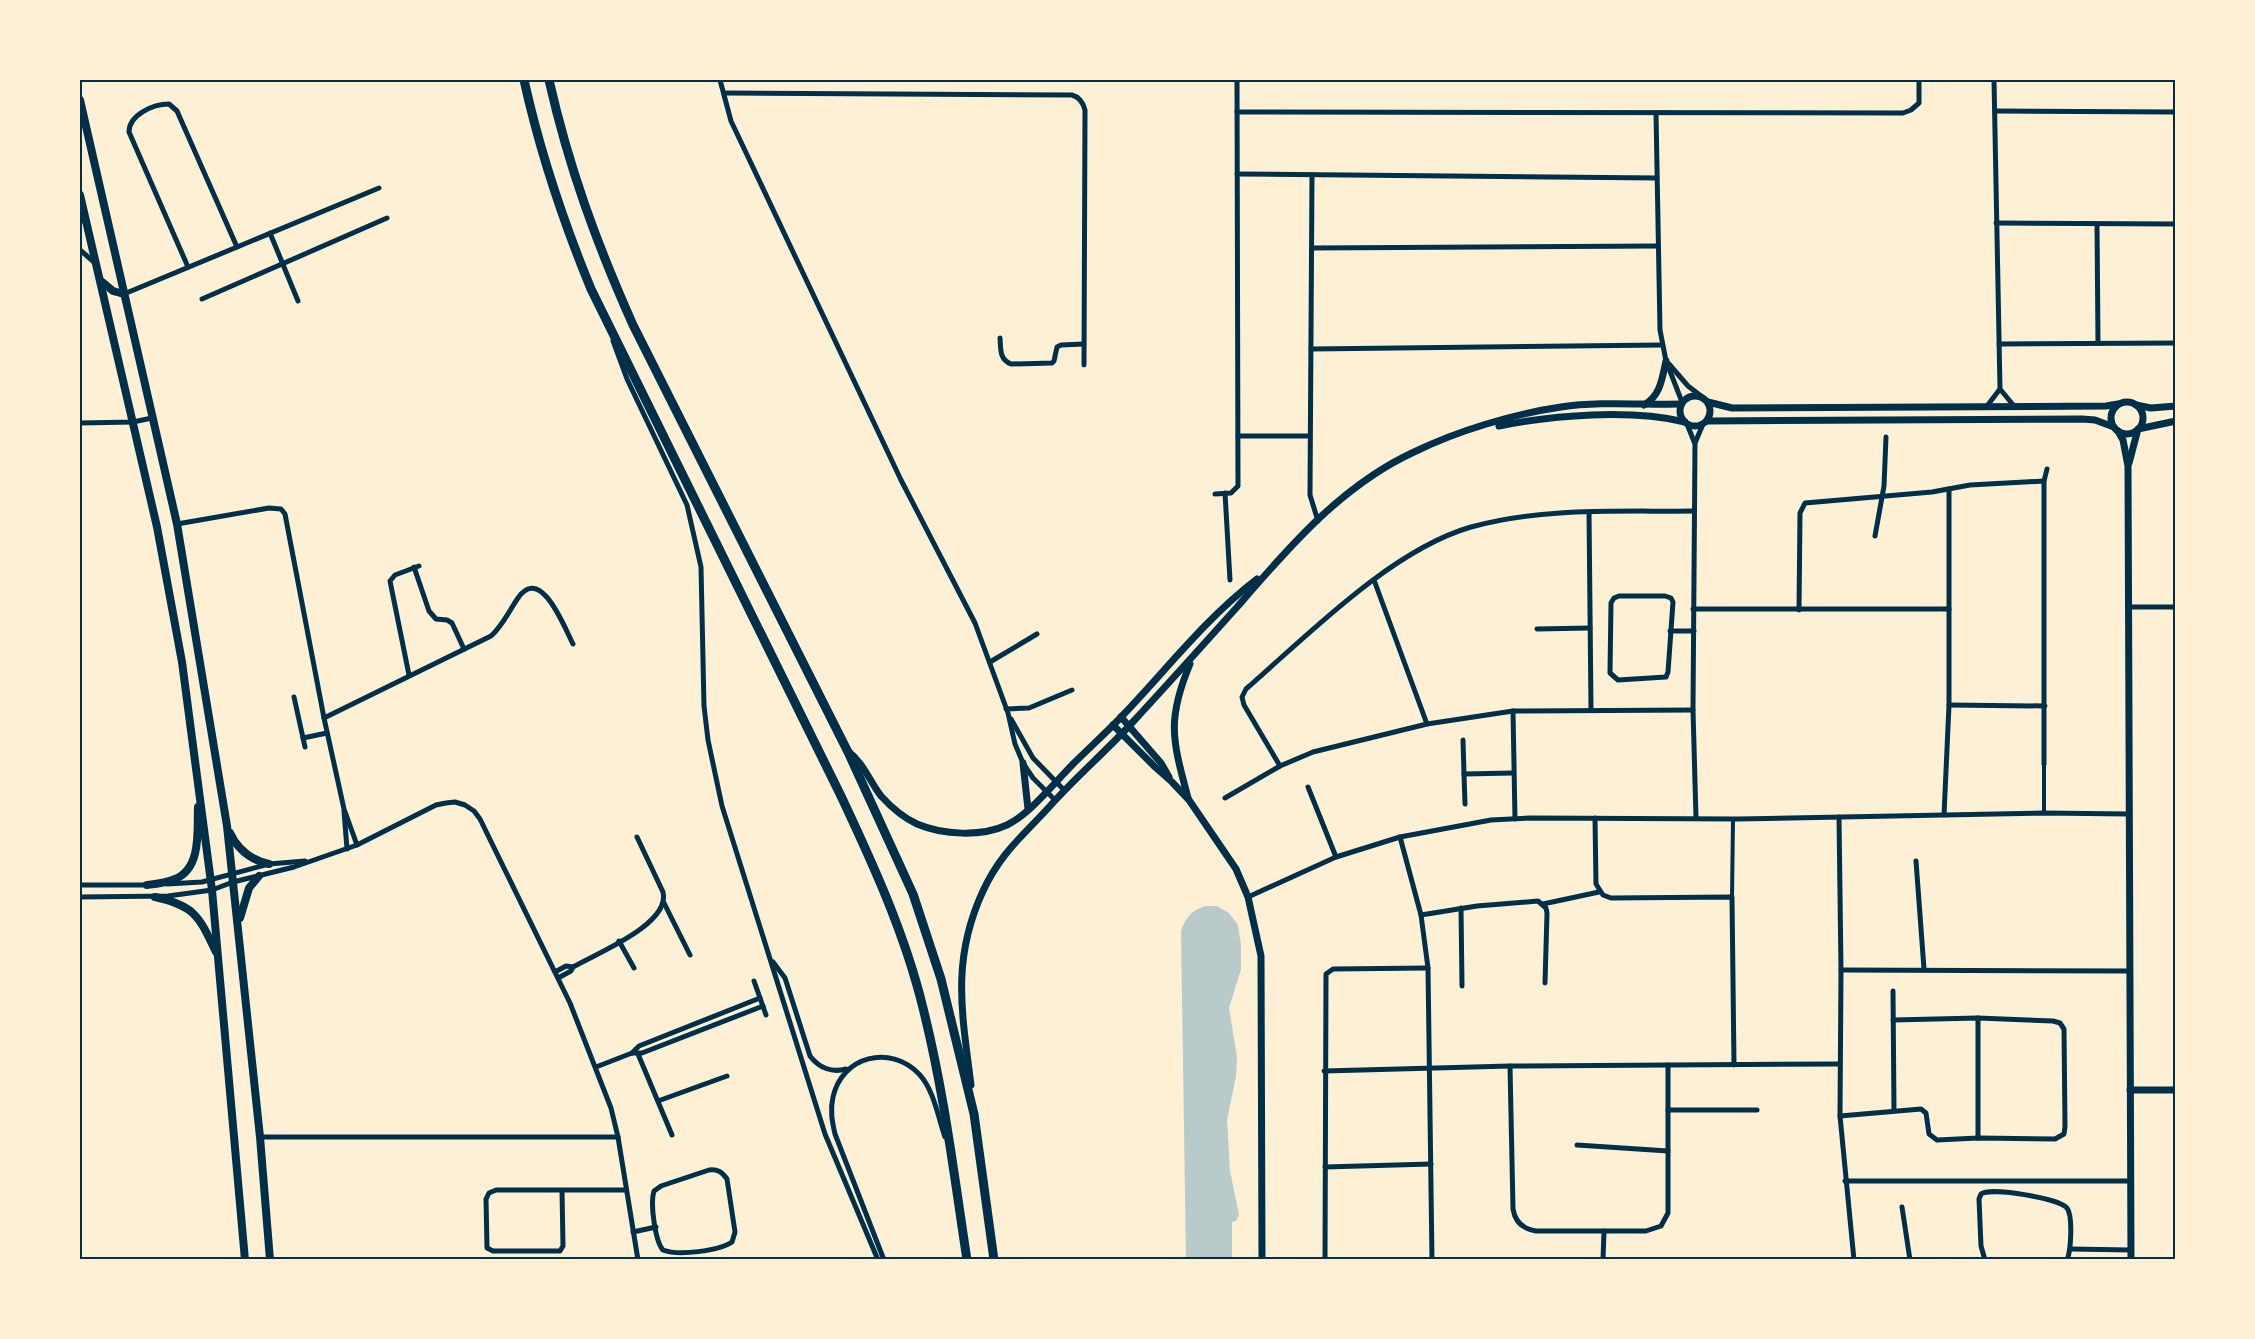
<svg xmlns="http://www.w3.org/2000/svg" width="2255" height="1339" font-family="Barlow,sans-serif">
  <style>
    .green { fill: #b9caca }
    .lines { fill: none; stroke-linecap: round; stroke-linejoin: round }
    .pedestrian { stroke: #003049; stroke-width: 4 }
    .minor { stroke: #003049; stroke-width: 5 }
    .tertiary { stroke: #003049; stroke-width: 7 }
    .secondary { stroke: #003049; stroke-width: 8 }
    .primary { stroke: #003049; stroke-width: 9 }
    .neatline { fill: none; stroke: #003049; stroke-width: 2 }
  </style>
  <rect width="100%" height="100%" fill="#fdf0d5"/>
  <path class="green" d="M1205,906H1217L1229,913L1238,925L1241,945V969L1229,1008L1237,1057L1236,1076L1227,1120L1230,1171L1239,1215L1236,1221L1232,1222V1259H1186L1181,931C1186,917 1191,911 1205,906Z"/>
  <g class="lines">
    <g class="pedestrian">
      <polyline points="2044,813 2044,764"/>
      <polyline points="1732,897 1733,819"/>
    </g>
    <g class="minor">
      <polyline points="720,80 731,121 901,480 975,623 1008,713 1015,744 1023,763 1033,778 1055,800"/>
      <polyline points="1994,80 2000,389 2014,406"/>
      <path d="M724,93L1072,95C1079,97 1083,102 1085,110L1084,365"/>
      <polyline points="1995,111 2176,112"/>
      <polyline points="1237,112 1903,113 1911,110 1919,103 1919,80"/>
      <polyline points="1656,113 1660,330 1666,361 1682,402"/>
      <polyline points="1237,174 1657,178"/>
      <polyline points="1312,175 1310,495 1318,521"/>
      <polyline points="80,223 82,212"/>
      <polyline points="1996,223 2176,224"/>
      <polyline points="2097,224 2098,343"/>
      <polyline points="270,233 298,301"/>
      <polyline points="1312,248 1658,246"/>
      <polyline points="80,250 94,262"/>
      <path d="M188,267L129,132C129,115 153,104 169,104L177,111L237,247"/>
      <polyline points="124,294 379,188"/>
      <polyline points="202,299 387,218"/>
      <path d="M1000,338C1001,349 999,359 1011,364L1052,363L1054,361L1057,347L1061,345L1084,344"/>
      <polyline points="613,341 627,379 687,505 701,567 704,706 708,740 722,806 825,1134 878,1260"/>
      <polyline points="1999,344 2176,343"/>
      <polyline points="1311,349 1662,345"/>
      <polyline points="1669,364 1688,386 1701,396"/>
      <polyline points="1987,406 2000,389"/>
      <polyline points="80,423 133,422 152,418"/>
      <polyline points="1687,424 1695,444 1693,710 1696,818"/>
      <polyline points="1238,436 1310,436"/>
      <polyline points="1695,443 1703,424"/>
      <polyline points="1225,493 1230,580"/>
      <polyline points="1215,494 1231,493 1238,486 1237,80"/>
      <polyline points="1589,512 1591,709"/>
      <polyline points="177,524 269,508 281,509 285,514 324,718 344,809 357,845"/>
      <polyline points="1875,536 1884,486 1886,437"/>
      <polyline points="414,567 429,611 436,619 447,620 452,623 464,649"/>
      <polyline points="1374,580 1427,724"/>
      <polygon points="1619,596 1665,596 1671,598 1673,602 1668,672 1666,677 1618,680 1610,673 1611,603 1614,598"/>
      <polyline points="2129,607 2176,607"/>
      <polyline points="1693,609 1949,609"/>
      <polyline points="1799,610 1800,513 1805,503 1932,492 1970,485 2044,481"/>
      <polyline points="1537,629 1590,628"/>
      <polyline points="1670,631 1694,631"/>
      <polyline points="990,662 1037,634"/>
      <polyline points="409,675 390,581 395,575 419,566"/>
      <polyline points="294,697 305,747"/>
      <polyline points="1949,705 2045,706"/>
      <polyline points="1006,709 1029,708 1072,690"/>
      <polyline points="1513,711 1515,819"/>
      <path d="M324,718L491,636C503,625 509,611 518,598C541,564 565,629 573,644"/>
      <polyline points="1011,719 1033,758 1064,790"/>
      <polyline points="303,738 327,733"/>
      <polyline points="1463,740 1464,774 1513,773"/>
      <polyline points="2044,764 2044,481 2047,469"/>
      <path d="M1280,766L1244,705L1242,697L1246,689C1308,635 1391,550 1471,527C1543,507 1620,512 1694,511"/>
      <polyline points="1464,774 1465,804"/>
      <polyline points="1308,787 1336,857"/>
      <polyline points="1225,798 1280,766 1313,752 1427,724 1513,711 1693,710"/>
      <polyline points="344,811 347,849"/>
      <polyline points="1944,815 1949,705 1949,489"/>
      <polyline points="1839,817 1841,970 1840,1116 1854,1260"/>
      <polyline points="1595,818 1596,884 1603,895 1611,898 1732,897 1734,1065"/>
      <polyline points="1400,837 1421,915 1428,968 1432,1260"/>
      <polyline points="1916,861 1924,969"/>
      <polyline points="167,884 202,882 269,864 305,861"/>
      <polyline points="80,885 149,885"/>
      <polyline points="80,897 168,896 212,890 233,882 294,867 357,845 436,805 446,803 455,802 465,805 474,811 480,819 570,1003 611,1108 618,1137 638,1260"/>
      <polyline points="1248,897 1336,857 1400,837 1491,820 1531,818 1738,819 2044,813 2129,814"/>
      <polyline points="664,903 690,955"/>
      <polyline points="1543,904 1599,892"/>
      <polyline points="1461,908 1462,986"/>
      <polyline points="1421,915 1477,906 1538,901 1546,908 1547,913 1545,983"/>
      <polyline points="619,941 634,968"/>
      <path d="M773,962L785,978L810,1056C819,1068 832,1073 846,1069"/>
      <polyline points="1841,970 2129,971"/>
      <polyline points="555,972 566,966 573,967"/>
      <path d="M558,978L571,971L573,967C597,953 671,924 663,892L637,837"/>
      <polyline points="754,981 766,1015"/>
      <polyline points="1893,991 1894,1111"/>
      <polyline points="1978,1018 1978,1138"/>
      <polyline points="632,1053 639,1046 760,998"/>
      <polyline points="638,1054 672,1135"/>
      <path d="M1510,1066L1513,1209C1515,1222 1523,1229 1536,1231H1646L1661,1226L1668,1213V1065"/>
      <polyline points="596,1067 632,1053 642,1053 763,1006"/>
      <polyline points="1324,1071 1510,1066 1839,1064"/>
      <polyline points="658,1101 727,1076"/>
      <polyline points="1668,1110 1757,1110"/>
      <polyline points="1840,1116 1921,1109 1926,1113 1929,1134 1937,1140 1978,1138 2055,1139 2064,1134 2065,1127 2064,1029 2060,1023 2053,1021 1978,1018 1893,1020"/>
      <polyline points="260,1137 618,1137"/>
      <polyline points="1577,1145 1668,1151"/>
      <polyline points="1325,1167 1431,1164"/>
      <path d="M709,1170C718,1169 722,1172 727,1179L735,1232L732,1242C719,1251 678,1256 663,1250C655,1241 650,1203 654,1191L661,1186Z"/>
      <polyline points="1845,1181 2130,1181"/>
      <polyline points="562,1190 563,1246 560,1251 493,1251 487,1248 486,1199 489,1193 496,1190 626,1190"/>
      <polyline points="1902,1207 1910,1260"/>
      <polyline points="633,1232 656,1227"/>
      <polyline points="2070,1249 2131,1250"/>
      <path d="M884,1260L835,1134C832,1121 830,1110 833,1097C842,1056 890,1044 919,1074C934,1090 938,1117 945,1137"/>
      <polyline points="1325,1260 1326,974 1333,969 1428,968"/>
      <polyline points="1603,1260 1604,1231"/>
      <path d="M1985,1260L1981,1246L1979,1199L1981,1194C1990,1187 2059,1198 2067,1208C2073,1216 2071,1251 2067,1260"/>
    </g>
    <g class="tertiary">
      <circle cx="1695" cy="411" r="15"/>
      <polyline points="1708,402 1732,408 2106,406 2118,404"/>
      <circle cx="2127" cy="418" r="16"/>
      <path d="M1644,405C1661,395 1662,378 1666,361"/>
      <polyline points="2136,405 2151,408 2176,406"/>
      <polyline points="1707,421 2082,419 2095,420 2114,427"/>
      <path d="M1499,426C1554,415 1630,409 1685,422"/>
      <polyline points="2118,431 2123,440 2128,466 2131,1260"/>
      <polyline points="2129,463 2138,429 2176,421"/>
      <polyline points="1121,717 1161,763 1169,777"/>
      <polyline points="1113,725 1155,767 1172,782 1189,800 1236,869 1248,897 1261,956 1262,1260"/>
      <path d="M849,752C864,764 870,782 881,796C891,807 904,818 917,824C943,835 981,837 1007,825C1031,813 1055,782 1074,763C1090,747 1107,732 1123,715C1167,669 1206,618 1257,579"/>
      <polyline points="1023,763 1028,809"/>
      <path d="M1188,798C1173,741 1166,721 1190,664"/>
      <path d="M971,1085C962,1013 951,960 983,891C1001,852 1023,836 1050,806C1076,777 1105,752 1131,724C1167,685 1203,645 1238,606C1289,547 1342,485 1414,452C1457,431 1513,414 1561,407C1600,401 1642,405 1681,404"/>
      <polyline points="2130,1090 2176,1090"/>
    </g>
    <g class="secondary">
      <polyline points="80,100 177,524 227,826 260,1137 270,1260"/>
      <polyline points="80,195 157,527 182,662 212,890 245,1260"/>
      <polyline points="101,281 113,291 124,294"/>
      <path d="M230,833C238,850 251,860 269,864"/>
      <path d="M147,885C156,884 166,883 175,879C202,868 197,830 198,807"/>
      <path d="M155,897C196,906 199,917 216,952"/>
      <polyline points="240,918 249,888 259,876"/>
    </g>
    <g class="primary">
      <path d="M524,80C540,152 563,221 591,289L841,796C873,864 905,934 923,1008C944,1091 954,1175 967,1260"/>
      <path d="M549,80C569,168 596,242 633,325L848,752L913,894L941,979L974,1114L994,1260"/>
    </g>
  </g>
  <rect width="2255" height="1339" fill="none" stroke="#fdf0d5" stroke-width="162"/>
  <rect x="81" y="81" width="2093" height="1177" class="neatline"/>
</svg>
